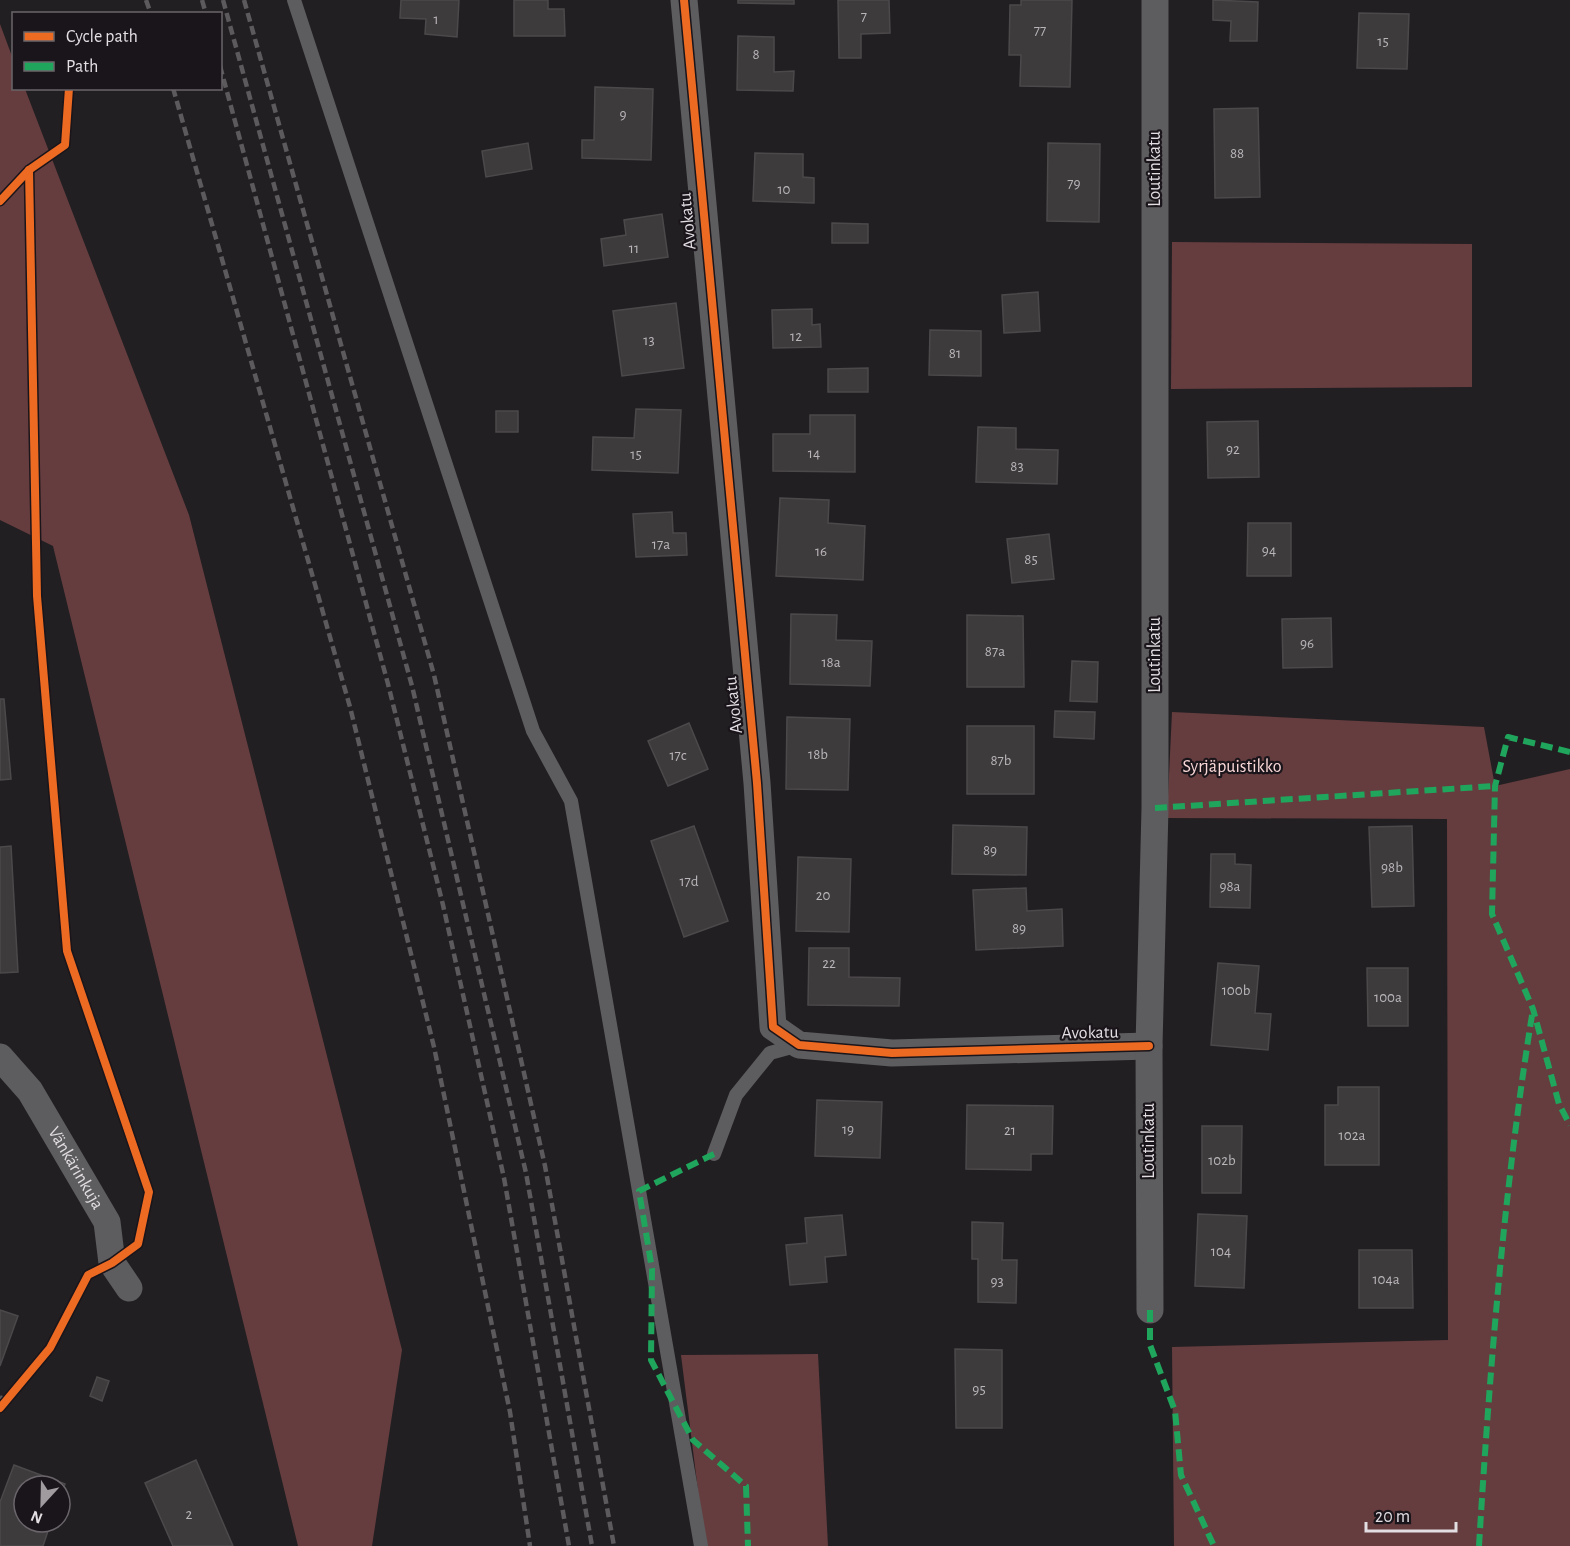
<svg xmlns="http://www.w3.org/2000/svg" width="1570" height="1546" font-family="'Alegreya Sans',sans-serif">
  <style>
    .forest { fill: #653d3f }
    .building { fill: #3e3b3d; stroke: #4c494b; stroke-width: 1.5 }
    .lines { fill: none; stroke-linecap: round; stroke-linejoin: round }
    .path { stroke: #5e5d5f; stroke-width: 4; stroke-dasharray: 4.5 4.5; stroke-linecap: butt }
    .lane { stroke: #5d5c5e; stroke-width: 14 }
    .street { stroke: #5d5c5e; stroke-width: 27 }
    .rail { stroke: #5c5a5c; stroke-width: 4.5; stroke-dasharray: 9 4.5; stroke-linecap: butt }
    .quiet { stroke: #20a55d; stroke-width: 6; stroke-dasharray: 12 6; stroke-linecap: butt }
    .cycleway-casing { stroke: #1a151a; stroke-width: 11 }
    .cycleway { stroke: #ed6a23; stroke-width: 8 }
    .labels { text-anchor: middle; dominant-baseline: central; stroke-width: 4.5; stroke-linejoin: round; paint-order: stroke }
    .number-label { font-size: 15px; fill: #b9b5b9 }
    .street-label { font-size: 18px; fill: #e2dee2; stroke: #1a151a }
    .park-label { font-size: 18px; fill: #fad8d8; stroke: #1a151a }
  </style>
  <rect width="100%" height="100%" fill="#221f22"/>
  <g class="forest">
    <polygon points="0,24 13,59 14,88 25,89 189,515 402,1350 372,1546 298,1546 53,546 0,520"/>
    <polygon points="1172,242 1472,244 1472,387 1171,389"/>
    <polygon points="1172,712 1484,727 1495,786 1570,769 1570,1546 1174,1546 1172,1347 1448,1340 1447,819 1167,818"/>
    <polygon points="818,1354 828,1546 705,1546 681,1355"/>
  </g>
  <g class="building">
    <polygon points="401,0 459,0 457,37 425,34 426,19 400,18"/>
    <polygon points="514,0 548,0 548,9 564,9 565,36 514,36"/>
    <polygon points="738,0 794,0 794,4 738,3"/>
    <polygon points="838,0 889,0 890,33 861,34 861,58 839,58"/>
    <polygon points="1021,0 1072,0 1070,87 1020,86 1021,55 1009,55 1010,5 1021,5"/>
    <polygon points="1213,0 1258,2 1257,41 1230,41 1231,21 1213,20"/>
    <polygon points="1359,13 1409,14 1407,69 1357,68"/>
    <polygon points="738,36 774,37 774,72 794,71 793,91 737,90"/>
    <polygon points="595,87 653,89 651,160 582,158 582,140 594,140"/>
    <polygon points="1258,108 1260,197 1215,198 1214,109"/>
    <polygon points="528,143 532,169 486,177 482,151"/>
    <polygon points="1048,143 1100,144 1099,222 1047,221"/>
    <polygon points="755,153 803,154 803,177 814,178 814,203 753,201"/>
    <polygon points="662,214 668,257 604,266 601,239 626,235 624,220"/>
    <polygon points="832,223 868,224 868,243 832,243"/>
    <polygon points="1038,292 1040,331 1004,333 1002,295"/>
    <polygon points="676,303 684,368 622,376 613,311"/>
    <polygon points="812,309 812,325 820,324 821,347 773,348 772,310"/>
    <polygon points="930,330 981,331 981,376 929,375"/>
    <polygon points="868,368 868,392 828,392 828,369"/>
    <polygon points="636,409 681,410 678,473 592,470 593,437 634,438"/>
    <rect x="496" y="411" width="22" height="21"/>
    <polygon points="810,415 855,415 855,472 773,471 773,434 810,434"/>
    <polygon points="1258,421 1259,477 1208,478 1207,422"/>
    <polygon points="978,427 1016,428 1016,449 1058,450 1057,484 976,482"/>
    <polygon points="780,498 829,500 828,523 865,526 863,580 776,576"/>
    <polygon points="672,512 673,533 686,533 687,555 636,557 633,514"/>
    <polygon points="1248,523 1291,523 1291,576 1247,576"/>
    <polygon points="1049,534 1054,579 1012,583 1007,539"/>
    <polygon points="791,614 837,615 836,640 872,641 870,686 790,684"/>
    <polygon points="967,615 1023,616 1024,687 967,687"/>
    <polygon points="1331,618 1332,667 1283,668 1282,619"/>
    <polygon points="1072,661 1098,662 1097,702 1070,701"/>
    <polygon points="0,699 4,699 11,779 0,780"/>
    <polygon points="1055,711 1095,712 1094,739 1054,737"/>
    <polygon points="787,717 850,719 848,790 786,789"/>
    <polygon points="689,723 708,769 668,786 648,741"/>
    <rect x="967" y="726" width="67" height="68"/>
    <polygon points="953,825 1027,827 1026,875 952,874"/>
    <polygon points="694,826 728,921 684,937 651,841"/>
    <polygon points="1412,826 1414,906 1372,907 1369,827"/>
    <polygon points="11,846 18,972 0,973 0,847"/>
    <polygon points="1211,854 1235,854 1235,864 1251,865 1250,908 1210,907"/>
    <polygon points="798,857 851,859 849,932 796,931"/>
    <polygon points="1026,888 1027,911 1062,909 1063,946 976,950 973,890"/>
    <polygon points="809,948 849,948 849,977 900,978 899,1006 808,1005"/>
    <polygon points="1218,963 1259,966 1255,1013 1271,1014 1268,1050 1211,1045"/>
    <polygon points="1367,968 1408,968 1408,1026 1368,1026"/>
    <polygon points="1338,1087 1379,1087 1379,1165 1325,1165 1325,1105 1338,1105"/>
    <polygon points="817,1100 882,1102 880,1158 815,1156"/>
    <polygon points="967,1105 1053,1106 1052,1154 1031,1154 1031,1170 966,1169"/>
    <polygon points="1202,1126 1242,1126 1241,1193 1202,1193"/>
    <polygon points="1198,1214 1247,1216 1244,1288 1195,1286"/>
    <polygon points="842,1215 846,1255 825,1257 827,1282 790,1285 786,1245 807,1243 805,1218"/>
    <polygon points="972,1222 1003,1223 1002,1260 1017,1260 1016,1303 978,1302 978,1259 972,1259"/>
    <polygon points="1359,1250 1412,1250 1413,1308 1359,1308"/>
    <polygon points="0,1310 18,1316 0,1366"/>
    <polygon points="955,1349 1002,1350 1002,1428 956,1428"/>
    <polygon points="97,1377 109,1381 102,1401 90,1396"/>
    <polygon points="196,1460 233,1546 173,1546 145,1483"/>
    <polygon points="14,1465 65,1484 60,1499 60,1486 24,1486 24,1522 51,1522 43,1546 0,1546 0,1502"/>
  </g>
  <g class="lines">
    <polyline class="path" points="0,1397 5,1399"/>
    <g class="lane">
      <polyline points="294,0 533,731 571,801 701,1546"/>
      <polyline points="714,1154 736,1095 770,1053 799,1045"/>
    </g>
    <g class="street">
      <polyline points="684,0 757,783 773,1027 799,1045 892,1053 1149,1046"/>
      <path id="s1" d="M0,1057L30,1091L107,1222L112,1263L129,1288"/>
      <polyline points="1150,1310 1149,1046 1155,808 1155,0"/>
    </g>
    <g class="rail">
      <polyline points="146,0 151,14"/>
      <polyline points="202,0 206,14"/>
      <polyline points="223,0 412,686 526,1173 592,1546"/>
      <polyline points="244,0 434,675 545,1166 614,1546"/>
      <polyline points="220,66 388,684 443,905 504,1178 569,1546"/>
      <polyline points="173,88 350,707 434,1047 510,1412 530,1546"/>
    </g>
    <g class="quiet">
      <polyline points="1570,752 1508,737 1495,786 1492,914 1533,1009 1559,1104 1570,1125"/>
      <polyline points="1155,808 1495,786"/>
      <polyline points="714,1154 639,1191 652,1269 651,1360 693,1440 746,1486 748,1546"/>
      <polyline points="1150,1310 1150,1345 1175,1411 1181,1475 1214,1546"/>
      <path d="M1479,1546C1490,1366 1504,1187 1533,1009"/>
    </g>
    <g class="cycleway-casing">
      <g id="cycleway">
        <polyline points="684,0 757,783 773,1027 799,1045 892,1053 1149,1046"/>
        <polyline points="0,201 29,170 65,145 69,88"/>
        <polyline points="0,1408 50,1348 88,1275 112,1263 138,1244 149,1192 67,951 37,596 29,170"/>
      </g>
    </g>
    <use href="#cycleway" class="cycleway"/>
  </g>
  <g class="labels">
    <g class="number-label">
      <text x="864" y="16">7</text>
      <text x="436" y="19">1</text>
      <text x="1040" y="30">77</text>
      <text x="1383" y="41">15</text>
      <text x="756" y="54">8</text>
      <text x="623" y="114">9</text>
      <text x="1237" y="153">88</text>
      <text x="1074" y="183">79</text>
      <text x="784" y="189">10</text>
      <text x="634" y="248">11</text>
      <text x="796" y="336">12</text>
      <text x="649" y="340">13</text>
      <text x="955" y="353">81</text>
      <text x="1233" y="449">92</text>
      <text x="814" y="453">14</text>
      <text x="636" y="454">15</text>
      <text x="1017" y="466">83</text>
      <text x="661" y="544">17a</text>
      <text x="1269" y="550">94</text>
      <text x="821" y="551">16</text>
      <text x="1031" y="559">85</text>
      <text x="1307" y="643">96</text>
      <text x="995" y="651">87a</text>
      <text x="831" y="662">18a</text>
      <text x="818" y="754">18b</text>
      <text x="678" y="755">17c</text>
      <text x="1001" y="760">87b</text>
      <text x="990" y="850">89</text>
      <text x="1392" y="867">98b</text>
      <text x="689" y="881">17d</text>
      <text x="1230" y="886">98a</text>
      <text x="823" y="895">20</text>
      <text x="1019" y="928">89</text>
      <text x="829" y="963">22</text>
      <text x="1236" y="990">100b</text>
      <text x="1388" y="997">100a</text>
      <text x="848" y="1129">19</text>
      <text x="1010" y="1130">21</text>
      <text x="1352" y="1135">102a</text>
      <text x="1222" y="1160">102b</text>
      <text x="1221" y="1251">104</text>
      <text x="1386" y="1279">104a</text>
      <text x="997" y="1281">93</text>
      <text x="979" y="1389">95</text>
      <text x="189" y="1514">2</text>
    </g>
    <g class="street-label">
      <text transform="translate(1155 169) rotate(-90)">Loutinkatu</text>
      <text transform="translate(688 221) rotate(-95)">Avokatu</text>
      <text transform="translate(1155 655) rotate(-90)">Loutinkatu</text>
      <text transform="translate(734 705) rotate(-96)">Avokatu</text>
      <text transform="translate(1090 1033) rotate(-1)">Avokatu</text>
      <text transform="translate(1149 1141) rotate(-90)">Loutinkatu</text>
      <text stroke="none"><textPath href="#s1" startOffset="135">Vänkärinkuja</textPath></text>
    </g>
    <g class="park-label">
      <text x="1232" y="767">Syrjäpuistikko</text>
    </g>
  </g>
  <rect x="12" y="12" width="210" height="78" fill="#1a151a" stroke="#6a656a" stroke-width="1.5"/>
  <rect x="24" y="32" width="30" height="9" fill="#ed6a23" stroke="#6a656a" stroke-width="1.5"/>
  <text x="66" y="42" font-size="18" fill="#e2dee2">Cycle path</text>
  <rect x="24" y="62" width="30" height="9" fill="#20a55d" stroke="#6a656a" stroke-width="1.5"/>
  <text x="66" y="72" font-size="18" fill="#e2dee2">Path</text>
  <g transform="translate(42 1504) rotate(202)"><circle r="28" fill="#1a151a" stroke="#6a656a" stroke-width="1.5"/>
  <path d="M0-4.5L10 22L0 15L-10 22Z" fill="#9f9b9f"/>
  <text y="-9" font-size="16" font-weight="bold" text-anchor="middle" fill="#e2dee2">N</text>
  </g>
  <path d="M1366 1522v9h90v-9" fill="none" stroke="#e2dee2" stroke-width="3"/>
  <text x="1375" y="1522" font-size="18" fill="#e2dee2" stroke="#1a151a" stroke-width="4.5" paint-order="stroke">20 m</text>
</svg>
